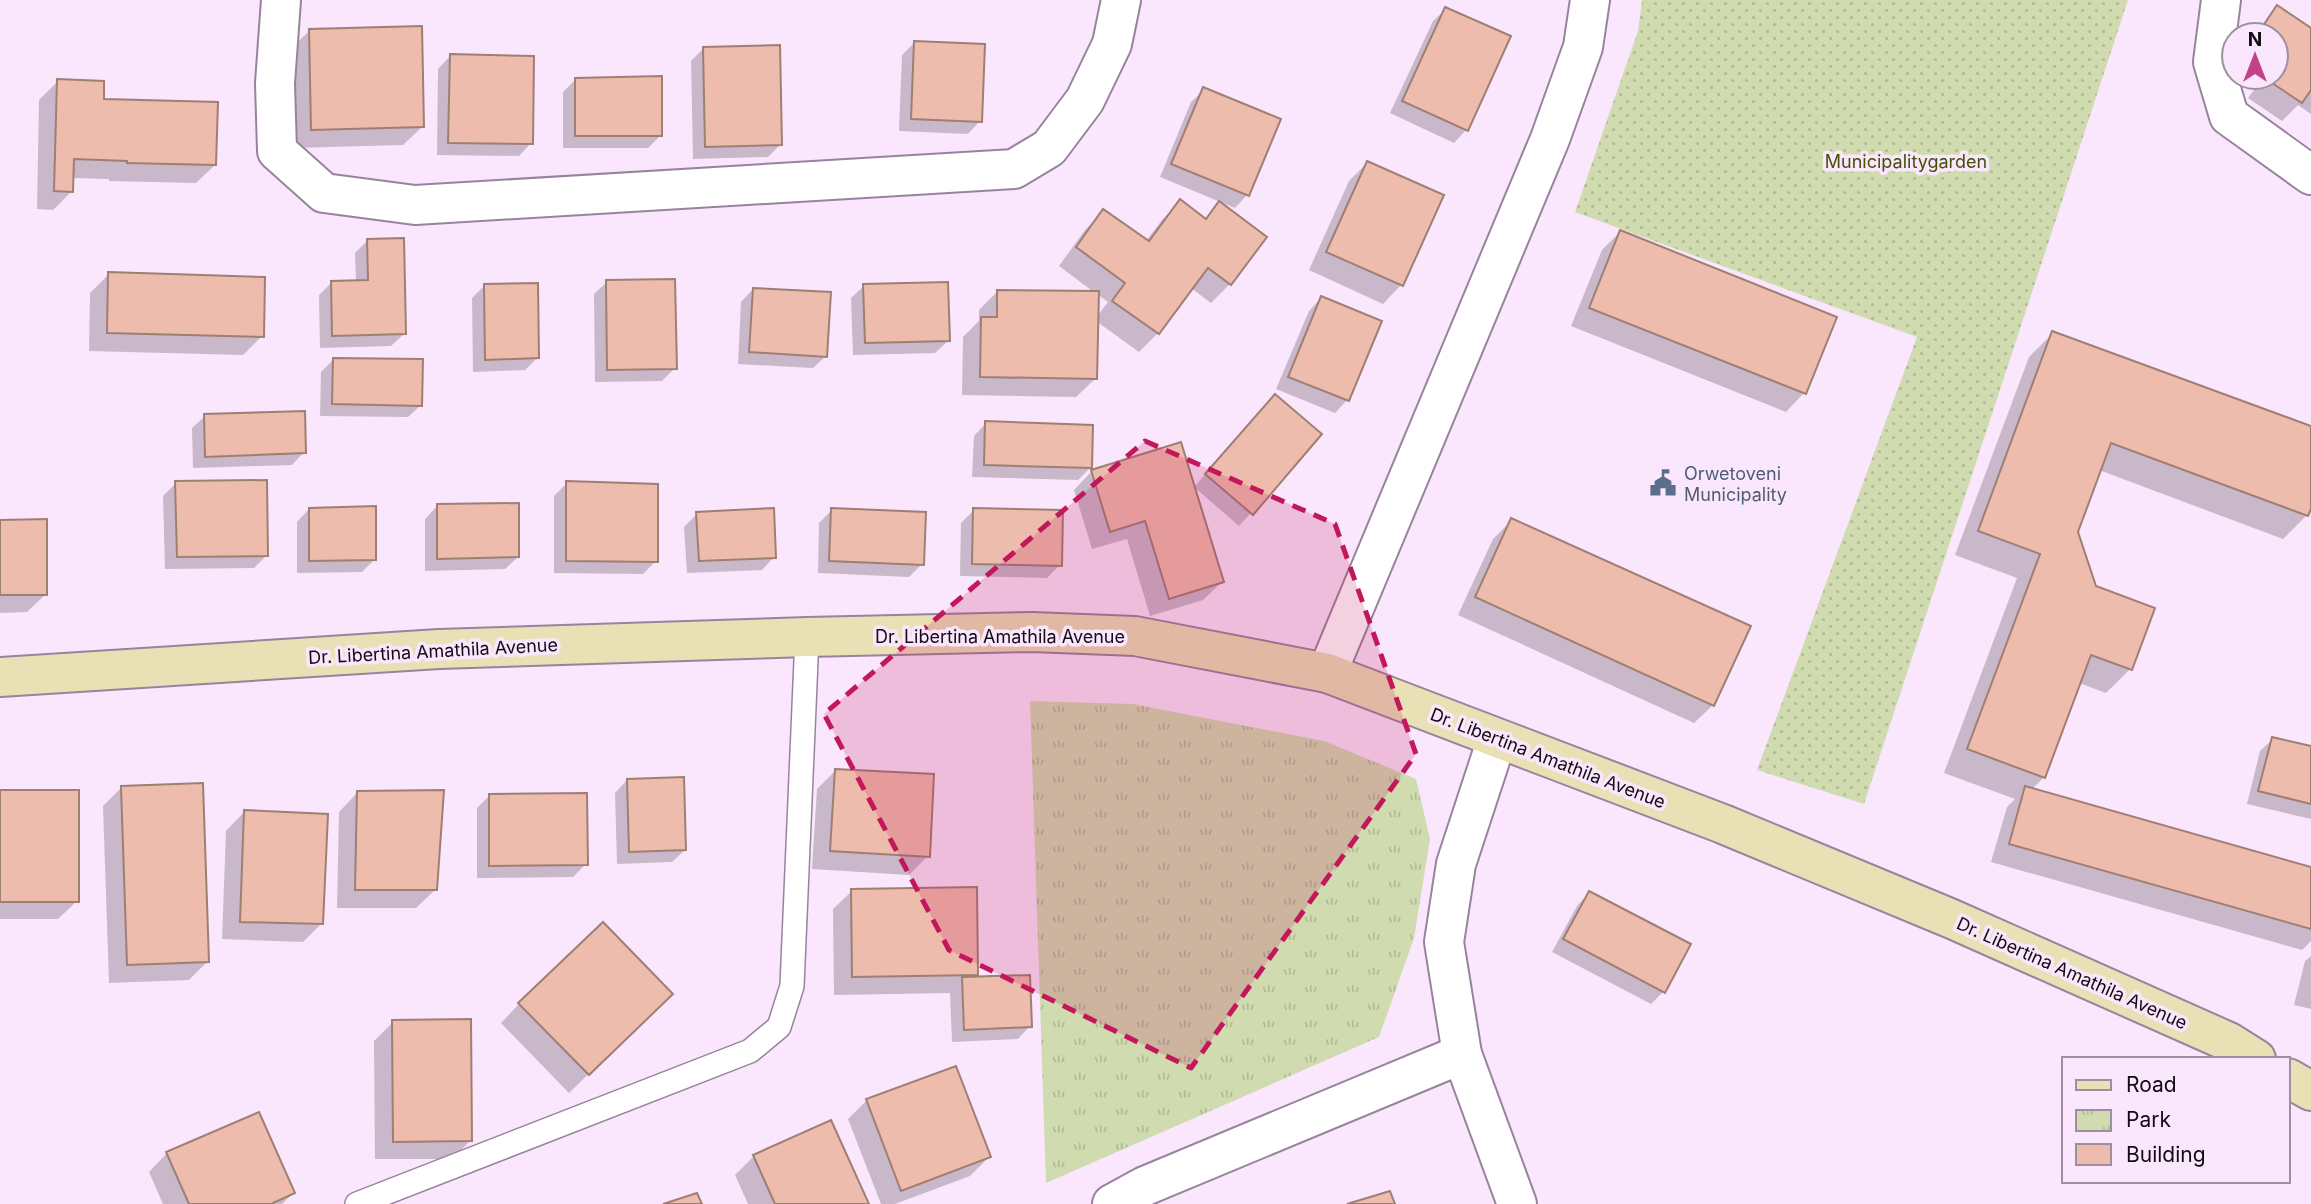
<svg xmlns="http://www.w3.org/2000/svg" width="2311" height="1204" font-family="Inter,sans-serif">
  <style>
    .park { fill: url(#park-tufts) }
    .garden { fill: url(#garden-dots) }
    .shadow { fill: #0003; fill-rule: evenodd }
    .building { fill: #eebcad; stroke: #9f7e74; stroke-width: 2 }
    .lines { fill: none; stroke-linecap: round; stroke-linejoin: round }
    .lane-casing { stroke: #98839c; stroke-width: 26 }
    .street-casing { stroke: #98839c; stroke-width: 42 }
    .secondary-casing { stroke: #98839c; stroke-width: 42 }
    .lane { stroke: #fff; stroke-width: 23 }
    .street { stroke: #fff; stroke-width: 38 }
    .secondary { stroke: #e9e0b6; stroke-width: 38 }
    .marked { fill: #c2185b; fill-opacity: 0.2; stroke: #c2185b; stroke-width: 5; stroke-dasharray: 14 9; stroke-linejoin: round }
    .labels { text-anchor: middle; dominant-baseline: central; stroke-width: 7; stroke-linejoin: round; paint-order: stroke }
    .park-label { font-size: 18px; fill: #455007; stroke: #fae7fd }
    .service-label { font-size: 18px; fill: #4e5e75; stroke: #fae7fd; text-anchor: start }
    .street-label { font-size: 18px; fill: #130b14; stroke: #fae7fd }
  </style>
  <defs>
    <pattern id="park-tufts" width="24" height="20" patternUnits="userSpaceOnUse" patternTransform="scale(1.75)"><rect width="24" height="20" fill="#d0dbb0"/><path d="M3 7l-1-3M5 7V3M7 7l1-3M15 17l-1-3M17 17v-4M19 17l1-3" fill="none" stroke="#b2bb96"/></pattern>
    <pattern id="garden-dots" width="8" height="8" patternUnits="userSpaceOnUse" patternTransform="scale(1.75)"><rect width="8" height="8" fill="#d0dbb0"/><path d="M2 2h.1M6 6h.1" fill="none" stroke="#b2bb96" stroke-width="1.8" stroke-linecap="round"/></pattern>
  </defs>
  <rect width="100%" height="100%" fill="#fae7fd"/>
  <polygon class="park" points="1030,701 1133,704 1324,741 1416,779 1430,839 1414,938 1379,1037 1046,1183"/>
  <polygon class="garden" points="1642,0 2128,0 1864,804 1757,770 1917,337 1575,212 1638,31"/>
  <g class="shadow">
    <polygon points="2278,8 2311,30 2311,114 2298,105 2282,121 2248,98 2258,85 2247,77 2276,77 2276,35 2253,35"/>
    <polygon points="1446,9 1466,130 1454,143 1390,113 1433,21"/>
    <polygon points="309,31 422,127 403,145 293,148 291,49"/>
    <polygon points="915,42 980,121 968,134 899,131 902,55"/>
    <polygon points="703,49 780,145 768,157 693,159 691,61"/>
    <polygon points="450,56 531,143 519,156 437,155 438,69"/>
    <polygon points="575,80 661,135 648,148 563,148 563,92"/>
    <polygon points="58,81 102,101 215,165 196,183 109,181 109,179 72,178 72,191 53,210 37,209 39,100"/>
    <polygon points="1204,90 1278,120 1247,195 1235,208 1160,177 1191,102"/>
    <polygon points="1367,163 1401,285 1383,304 1309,270 1349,181"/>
    <path d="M1180,202L1204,219L1219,204L1265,238L1230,284L1211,303L1191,288L1158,333L1139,352L1096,321L1095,379L1076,397L962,395L963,337L979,321V310L998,291L1095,293L1059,266L1085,230L1103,211L1146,241L1162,220ZM1097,294L1108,302L1096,318Z"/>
    <polygon points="1620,232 1835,317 1804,393 1786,412 1571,326 1602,250"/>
    <polygon points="368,240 404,334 391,346 320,348 319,295 332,282 356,282 355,253"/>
    <polygon points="109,274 262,336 243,355 89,351 90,293"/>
    <polygon points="607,282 675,368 662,381 595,382 594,294"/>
    <polygon points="484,286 538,357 525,370 473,372 472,298"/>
    <polygon points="864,286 948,341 935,353 853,355 851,298"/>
    <polygon points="753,289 826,356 813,368 738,364 741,302"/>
    <polygon points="1321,298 1347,400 1335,413 1276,389 1309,311"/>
    <polygon points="2053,333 2311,428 2311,504 2307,515 2283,539 2099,470 2076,532 2095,588 2153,609 2130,669 2106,693 2079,683 2044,777 2031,790 2311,869 2311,941 2302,950 1991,862 2007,807 2015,799 1944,773 2017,578 1955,555 2029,357"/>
    <polygon points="333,360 421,405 408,417 320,416 321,372"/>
    <polygon points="1262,409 1251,513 1239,526 1194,487"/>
    <polygon points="205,416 304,452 292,465 193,468 192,428"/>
    <polygon points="986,423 1090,468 1078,480 972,477 974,436"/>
    <polygon points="1092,471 1222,582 1203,600 1150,616 1127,539 1092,549 1074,490"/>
    <polygon points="176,483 267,555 254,568 165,569 163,496"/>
    <polygon points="567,483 656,561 643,574 554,573 554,496"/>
    <polygon points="437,506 518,557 505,569 425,571 425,519"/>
    <polygon points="309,509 375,559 362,572 297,573 297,522"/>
    <polygon points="832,510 922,564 909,577 818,573 819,523"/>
    <polygon points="974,510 1060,565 1047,578 960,576 961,523"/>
    <polygon points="697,514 774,557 762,570 687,573 684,527"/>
    <polygon points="1512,520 1713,705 1694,723 1458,615 1493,539"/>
    <polygon points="0,522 46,594 27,612 0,613"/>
    <polygon points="2273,739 2311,748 2311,819 2247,804 2260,751"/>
    <polygon points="835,771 928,856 909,875 812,869 817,789"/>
    <polygon points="627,780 685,850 672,862 617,864 615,793"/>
    <polygon points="122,787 207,962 189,980 109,983 103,806"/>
    <polygon points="0,791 77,901 58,919 0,919"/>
    <polygon points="357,793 435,890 416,908 337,908 339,812"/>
    <polygon points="489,796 586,864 573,877 477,878 477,808"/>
    <polygon points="244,812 321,924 303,942 222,939 226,831"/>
    <polygon points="852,891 977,975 973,978 1030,1026 1018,1039 952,1042 950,993 834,995 833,909"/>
    <polygon points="1589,893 1663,992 1651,1004 1552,952 1577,906"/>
    <polygon points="2311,956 2311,1009 2294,1005 2305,961"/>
    <polygon points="519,1004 652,1012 569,1093 501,1023"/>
    <polygon points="393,1022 471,1140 452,1159 375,1159 374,1041"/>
    <polygon points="867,1100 989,1157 970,1176 895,1204 881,1204 848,1119"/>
    <polygon points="167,1153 293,1193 282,1204 163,1204 149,1172"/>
    <polygon points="754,1156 867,1204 748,1204 735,1175"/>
  </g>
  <g class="building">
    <polygon points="2277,5 2311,28 2311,90 2302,103 2266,79 2267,77 2276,77 2276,35 2257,35"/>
    <polygon points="1445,7 1511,36 1468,131 1402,101"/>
    <polygon points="422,26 424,127 311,130 309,29"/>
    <polygon points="914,41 985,44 982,122 911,119"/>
    <polygon points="780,45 782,145 705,147 703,47"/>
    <polygon points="450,54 534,56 533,144 448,143"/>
    <polygon points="662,76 662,136 575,136 575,78"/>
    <polygon points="57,79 104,81 104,99 218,102 216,165 127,163 127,161 74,159 73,192 54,191"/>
    <polygon points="1203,87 1281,119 1249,196 1171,164"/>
    <polygon points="1367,161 1444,195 1403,286 1326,252"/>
    <polygon points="1180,199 1206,219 1219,201 1267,237 1231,285 1208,268 1159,334 1112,301 1125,283 1076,247 1103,209 1149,241"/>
    <polygon points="1620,230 1837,317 1806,394 1589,308"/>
    <polygon points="404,238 406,334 332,336 331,281 368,280 367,239"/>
    <polygon points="108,272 265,277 264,337 107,333"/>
    <polygon points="675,279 677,369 607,370 606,280"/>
    <polygon points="948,282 950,341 865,343 863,284"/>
    <polygon points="538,283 539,358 485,360 484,284"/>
    <polygon points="753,288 831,292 827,357 749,352"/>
    <polygon points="997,290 1099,291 1097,379 980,377 981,317 997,317"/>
    <polygon points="1321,296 1382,321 1349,401 1288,377"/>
    <polygon points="2052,331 2311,426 2311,509 2308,516 2111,443 2078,532 2096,586 2155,608 2132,670 2091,655 2045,778 1967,749 2040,554 1978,531"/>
    <polygon points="333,358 423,359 422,406 332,404"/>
    <polygon points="1275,394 1322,434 1253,515 1205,474"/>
    <polygon points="305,411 306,453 205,457 204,414"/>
    <polygon points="985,421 1093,425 1092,468 984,465"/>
    <polygon points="1181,442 1224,582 1169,599 1145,521 1110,532 1091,470"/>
    <polygon points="267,480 268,556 177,557 175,481"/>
    <polygon points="566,481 658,484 658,562 566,561"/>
    <polygon points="519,503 519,557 437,559 437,504"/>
    <polygon points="376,506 376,560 309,561 309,508"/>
    <polygon points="774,508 776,558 699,561 696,512"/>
    <polygon points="831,508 926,512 924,565 829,561"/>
    <polygon points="973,508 1063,510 1062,566 972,564"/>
    <polygon points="1511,518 1751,626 1714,706 1475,597"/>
    <polygon points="47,519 47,595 0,595 0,520"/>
    <polygon points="2272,737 2311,746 2311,804 2258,791"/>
    <polygon points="835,769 934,774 930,857 830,851"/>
    <polygon points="684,777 686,850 629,852 627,779"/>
    <polygon points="203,783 209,962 127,965 121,786"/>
    <polygon points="2025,786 2311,867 2311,929 2009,844"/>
    <rect x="0" y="790" width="79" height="112"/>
    <polygon points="444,790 437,890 355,890 357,791"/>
    <polygon points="587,793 588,865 489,866 489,794"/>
    <polygon points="244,810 328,814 323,924 240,922"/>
    <polygon points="977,887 978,975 852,977 851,889"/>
    <polygon points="1589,891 1691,944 1665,993 1563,939"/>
    <polygon points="603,922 673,994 589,1075 518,1003"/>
    <polygon points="1030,975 1032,1027 964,1030 962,977"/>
    <polygon points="471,1019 472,1141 393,1142 392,1020"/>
    <polygon points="956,1066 991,1157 901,1191 866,1099"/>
    <polygon points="259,1112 295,1193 271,1204 189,1204 166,1152"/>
    <polygon points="831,1120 869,1204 775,1204 753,1155"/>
    <polygon points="1390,1191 1395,1204 1347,1204"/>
    <polygon points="697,1193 702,1204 663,1204"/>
  </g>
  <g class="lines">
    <g class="lane-casing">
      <polyline id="lane" points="357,1204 750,1051 779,1027 792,986 807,637"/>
    </g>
    <g class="street-casing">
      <g id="street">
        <polyline points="281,0 275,83 277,151 324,193 415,205 1014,169 1049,148 1085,100 1112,44 1121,0"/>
        <polyline points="2221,0 2213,62 2229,116 2311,175"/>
        <polyline points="1327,673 1550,139 1583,47 1590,0"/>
        <polyline points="1497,739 1456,864 1444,942 1462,1054 1517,1204"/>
        <polyline points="1112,1204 1145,1186 1462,1054"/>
      </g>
    </g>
    <g class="secondary-casing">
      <g id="secondary">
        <polyline points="0,677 439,649 807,637 1032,632 1135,636 1327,673 1723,824 1952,919 2229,1042 2256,1059"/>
        <polyline points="2288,1078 2311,1091"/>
      </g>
    </g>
    <use href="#lane" class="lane"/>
    <use href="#street" class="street"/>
    <use href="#secondary" class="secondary"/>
  </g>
  <path class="marked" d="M1145,441L1335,524L1416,754L1191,1068L949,950L824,714Z"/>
  <defs>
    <g id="civic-bare" transform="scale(2.1)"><path d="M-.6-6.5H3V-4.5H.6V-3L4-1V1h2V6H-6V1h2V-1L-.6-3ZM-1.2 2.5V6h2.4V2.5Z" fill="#5c6f8a" stroke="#fae7fd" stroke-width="2.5" paint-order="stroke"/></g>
  </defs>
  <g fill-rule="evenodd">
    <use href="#civic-bare" x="1663" y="483"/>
  </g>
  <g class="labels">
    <g class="park-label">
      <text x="1906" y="161">Municipalitygarden</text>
    </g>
    <g class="service-label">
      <text x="1684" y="473">Orwetoveni<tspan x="1684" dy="21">Municipality</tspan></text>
    </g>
    <g class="street-label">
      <text x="1000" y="636">Dr. Libertina Amathila Avenue</text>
      <text transform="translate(433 651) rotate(-3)">Dr. Libertina Amathila Avenue</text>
      <text transform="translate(1548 758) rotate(21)">Dr. Libertina Amathila Avenue</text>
      <text transform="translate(2072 973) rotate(24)">Dr. Libertina Amathila Avenue</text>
    </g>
  </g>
  <rect x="2062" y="1057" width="228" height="126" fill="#fae7fd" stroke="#9e8fa0" stroke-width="2"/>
  <rect x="2076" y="1080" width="35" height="10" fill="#e9e0b6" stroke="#9e8fa0" stroke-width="2"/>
  <text x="2126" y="1092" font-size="21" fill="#130b14">Road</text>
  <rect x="2076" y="1110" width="35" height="21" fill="url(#park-tufts)" stroke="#9e8fa0" stroke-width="2"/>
  <text x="2126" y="1127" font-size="21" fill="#130b14">Park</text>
  <rect x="2076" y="1144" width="35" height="21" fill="#eebcad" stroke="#9e8fa0" stroke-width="2"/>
  <text x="2126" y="1162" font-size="21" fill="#130b14">Building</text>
  <g transform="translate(2255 56)"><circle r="33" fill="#fae7fd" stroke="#9e8fa0" stroke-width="2"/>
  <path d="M0-5L12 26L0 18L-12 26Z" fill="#c1418b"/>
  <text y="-10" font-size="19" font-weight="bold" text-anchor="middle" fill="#130b14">N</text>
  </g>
</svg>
